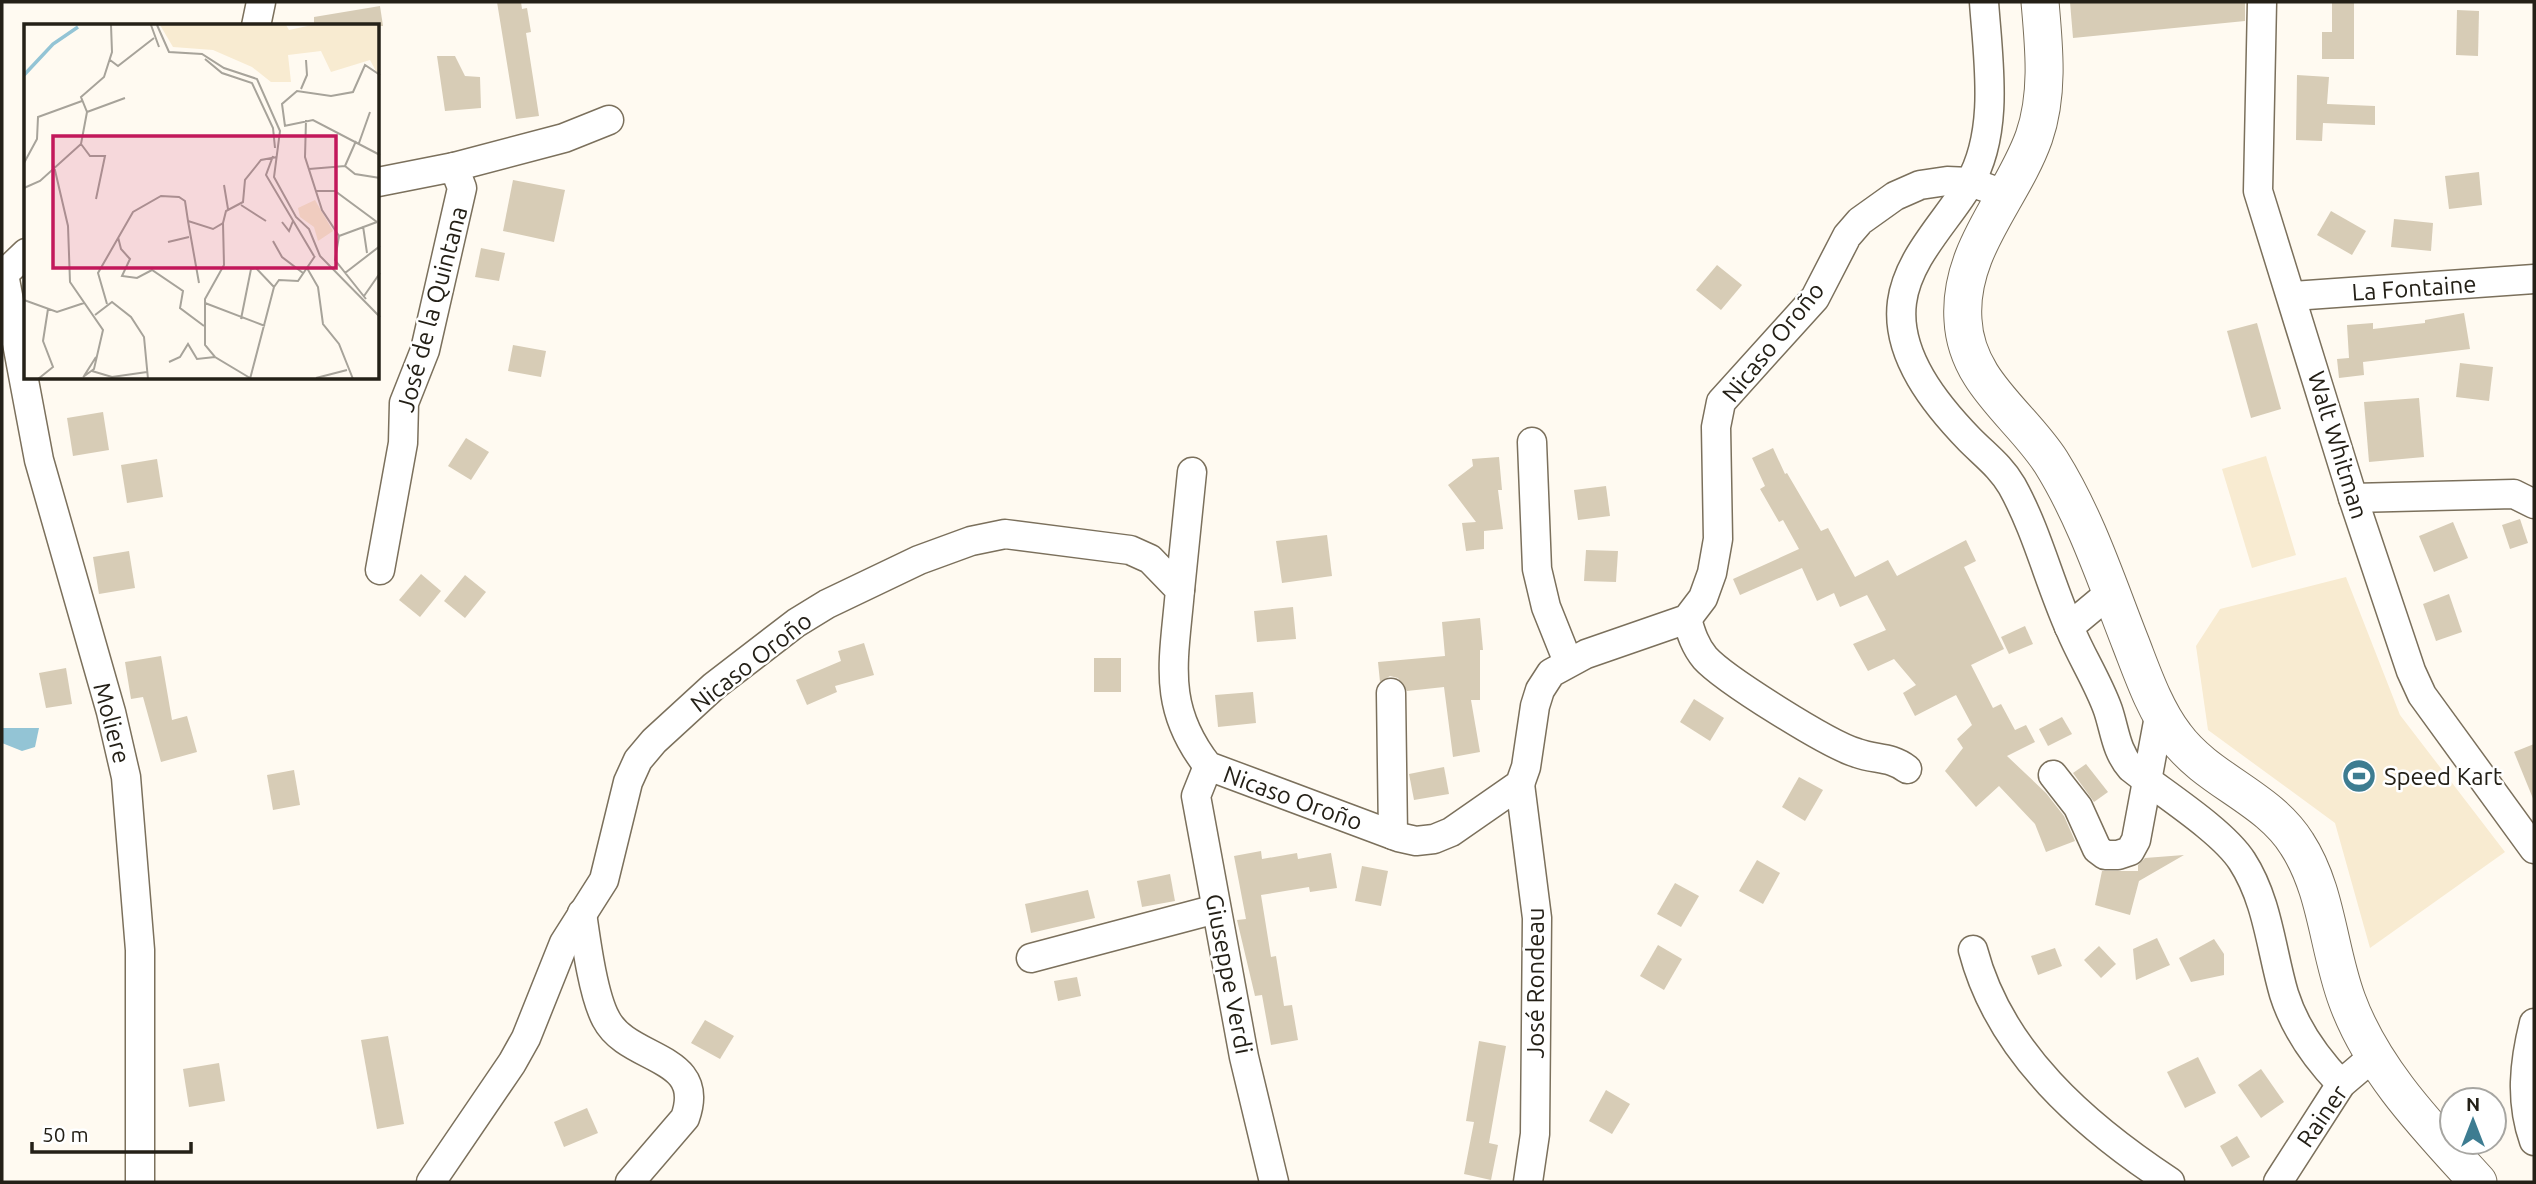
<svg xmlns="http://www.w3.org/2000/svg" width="2536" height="1184" font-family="Ubuntu,sans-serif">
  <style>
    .green { fill: #f8ebd1 }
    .water { fill: #93c4d5 }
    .building { fill: #d7ccb6 }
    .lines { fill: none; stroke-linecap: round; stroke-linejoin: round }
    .minor-casing { stroke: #7b705c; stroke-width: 31 }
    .major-casing { stroke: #7b705c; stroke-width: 39 }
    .minor { stroke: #fff; stroke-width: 28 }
    .major { stroke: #fff; stroke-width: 37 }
    .labels { text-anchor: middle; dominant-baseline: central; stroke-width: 5; stroke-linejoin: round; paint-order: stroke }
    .street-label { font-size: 24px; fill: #242017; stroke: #fff }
    .poi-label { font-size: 24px; fill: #242017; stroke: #fff; text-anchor: start }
    .inset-river { fill: none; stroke: #93c4d5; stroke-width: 3.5 }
    .inset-road { fill: none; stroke: #a7a39a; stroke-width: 2 }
    .view { fill: #c2185b; fill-opacity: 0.15; stroke: #c2185b; stroke-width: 3.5 }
    .inset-edge { fill: none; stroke: #242017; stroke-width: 3.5 }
  </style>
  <rect width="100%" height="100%" fill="#fffaf1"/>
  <g class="green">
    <polygon points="2266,456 2296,555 2252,568 2222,469"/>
    <polygon points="2346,577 2400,715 2505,852 2370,948 2335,823 2208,730 2196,646 2220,609"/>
  </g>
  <polygon class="water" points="2,728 39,728 35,747 22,751 2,743"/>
  <g class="building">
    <polygon points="497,2 521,2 522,9 527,8 531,32 526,33 539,116 516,119"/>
    <polygon points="2070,2 2245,2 2245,21 2073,38"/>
    <polygon points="2332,2 2354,2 2354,59 2322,59 2322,32 2332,32"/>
    <polygon points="380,6 383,26 314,26 314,17"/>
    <polygon points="2457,10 2479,11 2478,56 2456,55"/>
    <polygon points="437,56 455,56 465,76 480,77 481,108 445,111"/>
    <polygon points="2297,75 2329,77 2327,104 2375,106 2375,125 2323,123 2322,141 2296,140"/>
    <polygon points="2479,172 2482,205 2449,209 2445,176"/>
    <polygon points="513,180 565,190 554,242 503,231"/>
    <polygon points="2331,211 2366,231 2352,255 2317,235"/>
    <polygon points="2394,219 2433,223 2431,251 2391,247"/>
    <polygon points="481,248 505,253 499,281 475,277"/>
    <polygon points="1717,265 1742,285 1721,310 1696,290"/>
    <polygon points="2464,313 2470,349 2363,362 2364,375 2339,378 2337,359 2349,358 2347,325 2373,323 2373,329 2425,323 2425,320"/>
    <polygon points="2257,323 2281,409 2251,418 2227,331"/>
    <polygon points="513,345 546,351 541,377 508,371"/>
    <polygon points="2460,363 2493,367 2489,401 2456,397"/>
    <polygon points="2419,398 2424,457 2369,462 2364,402"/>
    <polygon points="103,412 109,450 73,456 67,418"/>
    <polygon points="466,438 489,452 471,480 448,466"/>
    <polygon points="1773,448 1785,474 1787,473 1821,531 1828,528 1855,577 1888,560 1897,576 1966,540 1976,561 1964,567 2004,649 1971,665 1993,708 2001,704 2015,730 2026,725 2035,742 2007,756 2046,793 2064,816 2075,841 2046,852 2035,824 1999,786 1976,807 1945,771 1963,748 1957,739 1972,725 1956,695 1915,716 1903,693 1916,685 1894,659 1868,671 1853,644 1886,630 1867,595 1840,607 1834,593 1817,601 1802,568 1740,595 1733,579 1799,549 1783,520 1779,522 1760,489 1765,486 1752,458"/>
    <polygon points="1499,457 1502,490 1498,490 1503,529 1484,531 1484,549 1466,551 1462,523 1476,522 1448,485 1473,466 1472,459"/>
    <polygon points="157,459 163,497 127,503 121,465"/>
    <polygon points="1606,486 1610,516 1578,520 1574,490"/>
    <polygon points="2520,519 2528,543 2510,549 2502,525"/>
    <polygon points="2453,522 2468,558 2434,572 2419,536"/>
    <polygon points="1327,535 1332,576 1282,583 1276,541"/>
    <polygon points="1586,550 1618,551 1616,582 1584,581"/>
    <polygon points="129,551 135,588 99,594 93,557"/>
    <polygon points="421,574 441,591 420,617 399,600"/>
    <polygon points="465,575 486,592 465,618 444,601"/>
    <polygon points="2449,594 2462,632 2436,641 2423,604"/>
    <polygon points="1293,607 1296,639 1257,642 1254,611"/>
    <polygon points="1480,618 1483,650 1480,650 1480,700 1471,700 1480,752 1453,757 1444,687 1407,691 1398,678 1390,676 1380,682 1378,662 1445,656 1442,622"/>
    <polygon points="2025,626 2033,644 2009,654 2001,637"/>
    <polygon points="864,643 874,675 835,686 837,692 807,705 796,680 841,661 838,651"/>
    <polygon points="161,656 172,720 187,716 197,752 161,762 143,697 131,699 125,662"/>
    <rect x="1094" y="658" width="27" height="34"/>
    <polygon points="66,668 72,704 46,708 39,673"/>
    <polygon points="1253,692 1256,723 1218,727 1215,695"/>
    <polygon points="1694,699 1724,718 1710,741 1680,722"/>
    <polygon points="2062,717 2072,734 2048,746 2039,729"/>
    <polygon points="2534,744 2534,801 2514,752"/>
    <polygon points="2086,764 2108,792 2094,802 2073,773"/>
    <polygon points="1444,767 1449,794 1414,800 1409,774"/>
    <polygon points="294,770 300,805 273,810 267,775"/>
    <polygon points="1799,777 1823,790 1805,821 1782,807"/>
    <polygon points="1261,851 1262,859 1297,853 1298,859 1331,853 1337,888 1310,892 1309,887 1261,895 1271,957 1276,956 1284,1006 1292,1005 1298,1040 1271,1045 1262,995 1255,996 1237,920 1246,919 1234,856"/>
    <polygon points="2184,855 2139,881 2130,915 2095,905 2102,871 2138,871 2138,865 2145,858"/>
    <polygon points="1757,860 1780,873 1763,904 1739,891"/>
    <polygon points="1362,866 1388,871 1381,906 1355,901"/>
    <polygon points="1170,874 1175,901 1142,907 1137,881"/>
    <polygon points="1675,883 1699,896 1681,927 1657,914"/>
    <polygon points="1088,890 1095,918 1031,933 1025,904"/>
    <polygon points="2157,938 2170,965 2136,980 2133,949"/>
    <polygon points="2214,939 2224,954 2224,975 2191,982 2179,958"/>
    <polygon points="1658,945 1682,959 1664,990 1640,976"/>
    <polygon points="2099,946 2116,964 2101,978 2084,960"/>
    <polygon points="2055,948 2062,966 2038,975 2031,956"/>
    <polygon points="1077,977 1081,996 1058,1001 1054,981"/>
    <polygon points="705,1020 734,1036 720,1059 691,1043"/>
    <polygon points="388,1036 404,1124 377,1129 361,1040"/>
    <polygon points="1479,1041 1506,1046 1489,1143 1498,1145 1491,1180 1464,1174 1474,1122 1466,1121"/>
    <polygon points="2198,1057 2216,1093 2185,1108 2167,1072"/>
    <polygon points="219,1063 225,1101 189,1107 183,1069"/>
    <polygon points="2261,1069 2284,1102 2261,1118 2238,1085"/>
    <polygon points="1606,1090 1630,1104 1612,1134 1589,1121"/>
    <polygon points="587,1108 598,1133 564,1147 554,1122"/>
    <polygon points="2237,1136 2250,1157 2232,1167 2220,1146"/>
  </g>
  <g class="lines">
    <g class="minor-casing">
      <g id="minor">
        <path d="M1984,2C1988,59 2000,132 1969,184C1947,221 1908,257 1902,302C1895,355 1936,405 1970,440C1986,456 2001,467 2012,486C2037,531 2049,582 2070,629C2081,656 2098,682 2108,710C2115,731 2116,751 2131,768C2161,792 2222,830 2242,861C2268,901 2271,950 2284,994C2295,1029 2316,1058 2341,1084"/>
        <polyline points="2262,2 2258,191 2353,498 2411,671 2422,695 2534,849"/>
        <polyline points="256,26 261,2"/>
        <polyline points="454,167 564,138 609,120"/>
        <polyline points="378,182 454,167 462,188 425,350 404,403 403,443 380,570"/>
        <polyline points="4,274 39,460 111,712 126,777 140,950 140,1182"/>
        <polyline points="2,276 26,253"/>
        <polyline points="2293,296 2534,279"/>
        <polyline points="1532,442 1537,569 1546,607 1568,662"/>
        <polyline points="2353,498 2514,494 2534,504"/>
        <polyline points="1180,590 1192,472"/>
        <path d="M1687,619C1691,633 1695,646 1705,658C1724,679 1829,745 1857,753C1876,760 1890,756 1907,769"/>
        <polyline points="2069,627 2111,592"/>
        <polyline points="1391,693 1393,835"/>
        <polyline points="1208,766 1196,796 1244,1057 1274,1182"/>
        <polyline points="2053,775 2078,807 2097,849 2105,855 2118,855 2130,851 2136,840 2160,711"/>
        <polyline points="1520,784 1537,918 1535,1134 1528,1182"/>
        <path d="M582,913C586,941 593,995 606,1019C628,1062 708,1054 685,1118L630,1182"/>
        <path d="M1973,950C2000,1053 2085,1126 2170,1182"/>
        <polyline points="1031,958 1216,909"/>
        <path d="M2534,1023C2524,1063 2520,1101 2534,1141"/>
        <path d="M431,1182L512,1063L526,1038L564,943L604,880L628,782L638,760L654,741L714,686L796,623L827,604L919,560L971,541L1005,534L1130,550L1150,559L1180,590C1174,661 1161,706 1208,766L1398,837L1416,841L1434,839L1451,832L1520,784L1526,767L1535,706L1540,690L1551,673L1586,654L1687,619L1703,598L1712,573L1718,539L1716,427L1721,402L1815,298L1847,236L1860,221L1895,196L1920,185L1947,181L1970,182L2007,195"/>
        <polyline points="2278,1182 2341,1084 2374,1056"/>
      </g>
    </g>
    <g class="major-casing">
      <path id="major" d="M2040,2C2044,47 2049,94 2034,137C2012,199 1958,250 1963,320C1966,382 2020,414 2051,462C2086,518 2107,583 2131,644C2143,675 2155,710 2175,736C2208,781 2268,797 2297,844C2327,890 2328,949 2347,1000C2373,1071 2428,1127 2478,1182"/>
    </g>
    <use href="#minor" class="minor"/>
    <use href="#major" class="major"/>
  </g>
  <defs>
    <g id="stadium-disc" transform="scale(1.75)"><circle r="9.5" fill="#3d7c91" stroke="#fff"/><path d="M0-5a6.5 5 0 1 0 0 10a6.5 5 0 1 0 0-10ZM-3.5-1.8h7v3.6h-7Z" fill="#fff"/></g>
  </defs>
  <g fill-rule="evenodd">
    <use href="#stadium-disc" x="2359" y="776"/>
  </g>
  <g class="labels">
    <g class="street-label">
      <text transform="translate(2414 288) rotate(-4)">La Fontaine</text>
      <text transform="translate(432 309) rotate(-75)">José de la Quintana</text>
      <text transform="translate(1773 342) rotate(-51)">Nicaso Oroño</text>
      <text transform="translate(2338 445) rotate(73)">Walt Whitman</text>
      <text transform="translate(751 662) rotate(-38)">Nicaso Oroño</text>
      <text transform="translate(112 723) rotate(75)">Moliere</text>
      <text transform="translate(1293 798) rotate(20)">Nicaso Oroño</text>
      <text transform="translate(1229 974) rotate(79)">Giuseppe Verdi</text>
      <text transform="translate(1535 983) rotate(-90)">José Rondeau</text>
      <text transform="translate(2322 1116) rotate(-55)">Rainer</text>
    </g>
    <g class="poi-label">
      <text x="2384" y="776">Speed Kart</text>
    </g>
  </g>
  <g transform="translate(24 24)">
    <rect width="355" height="355" fill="#fffaf1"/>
    <path d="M136,1H262L265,6L288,1H355V53L346,36L307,48L297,27L264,31L267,58H247L228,43L189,26L149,23ZM291,176L309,207L294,217L290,203L276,193L274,184Z" fill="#f8ebd1"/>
    <path class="inset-river" d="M0,51L29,20L54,3"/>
    <path class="inset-road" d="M127,1L135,23M133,1L145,28L178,30L200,44L233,55L256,107L250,153L272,193L285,205L296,232L356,293M181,35L198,49L228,59L249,104L251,124M86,36L94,42L130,14M277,65L283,51L282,36M63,88L101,74M282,96L281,133L298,186L315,212L311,236L342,275M260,102L289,96L356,131M261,102L258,80L273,67L307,72L329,68L341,41L356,51M335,119L346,88M57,120L66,132H81L72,175M249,132L242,151L290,232M0,139L13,115L14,93L58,77M30,142L44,202L46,258L79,306L70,345L59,353M321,142L332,117M285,145L321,142L331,150L356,154M200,161L204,185M0,164L16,157L57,120L63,88L57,73L80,53L88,28L87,1M292,167H311L353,198M217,181L242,197M164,197L175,259M258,198L265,207L269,197M199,199L200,241L181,275V321L191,333L226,354M339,202L343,229M315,212L353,198M94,213L97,225L106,235L98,252L113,254L128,246L159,267L156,284L180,302M249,217L258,233L279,249M144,218L165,213M283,244L294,263L299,300L315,320L329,355M321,249L356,222M250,263L255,256L274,257L291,232M340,272L356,249M0,276L33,288L60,279M181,279L241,302M83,280L74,249L109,188L137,172L155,173L161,177L164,197L189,205L199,199L202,187L219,178L221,156L237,136L253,133M71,291L88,278L107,293L120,313L124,355M217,295L227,245L232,244L250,263M145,338L156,333L164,320L173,335L191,333M68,347L88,353L123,348M60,352L72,333M292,354L323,346M14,355L29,343L19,317L24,285M226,355L250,263"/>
    <path class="view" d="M29,112H312V244H29Z"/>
    <rect width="355" height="355" class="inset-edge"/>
  </g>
  <rect width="2536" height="1184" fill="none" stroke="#242017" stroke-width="7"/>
  <g transform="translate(2473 1121)"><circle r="33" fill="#ffffff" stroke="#a7a6a2" stroke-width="2"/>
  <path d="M0-5L12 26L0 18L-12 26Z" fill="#3d7c91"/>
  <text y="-10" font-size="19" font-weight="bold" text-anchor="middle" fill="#242017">N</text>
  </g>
  <path d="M32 1142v10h159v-10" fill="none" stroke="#242017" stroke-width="3.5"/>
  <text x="42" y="1142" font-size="21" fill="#242017" stroke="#ffffff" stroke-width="5" paint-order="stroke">50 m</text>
</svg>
